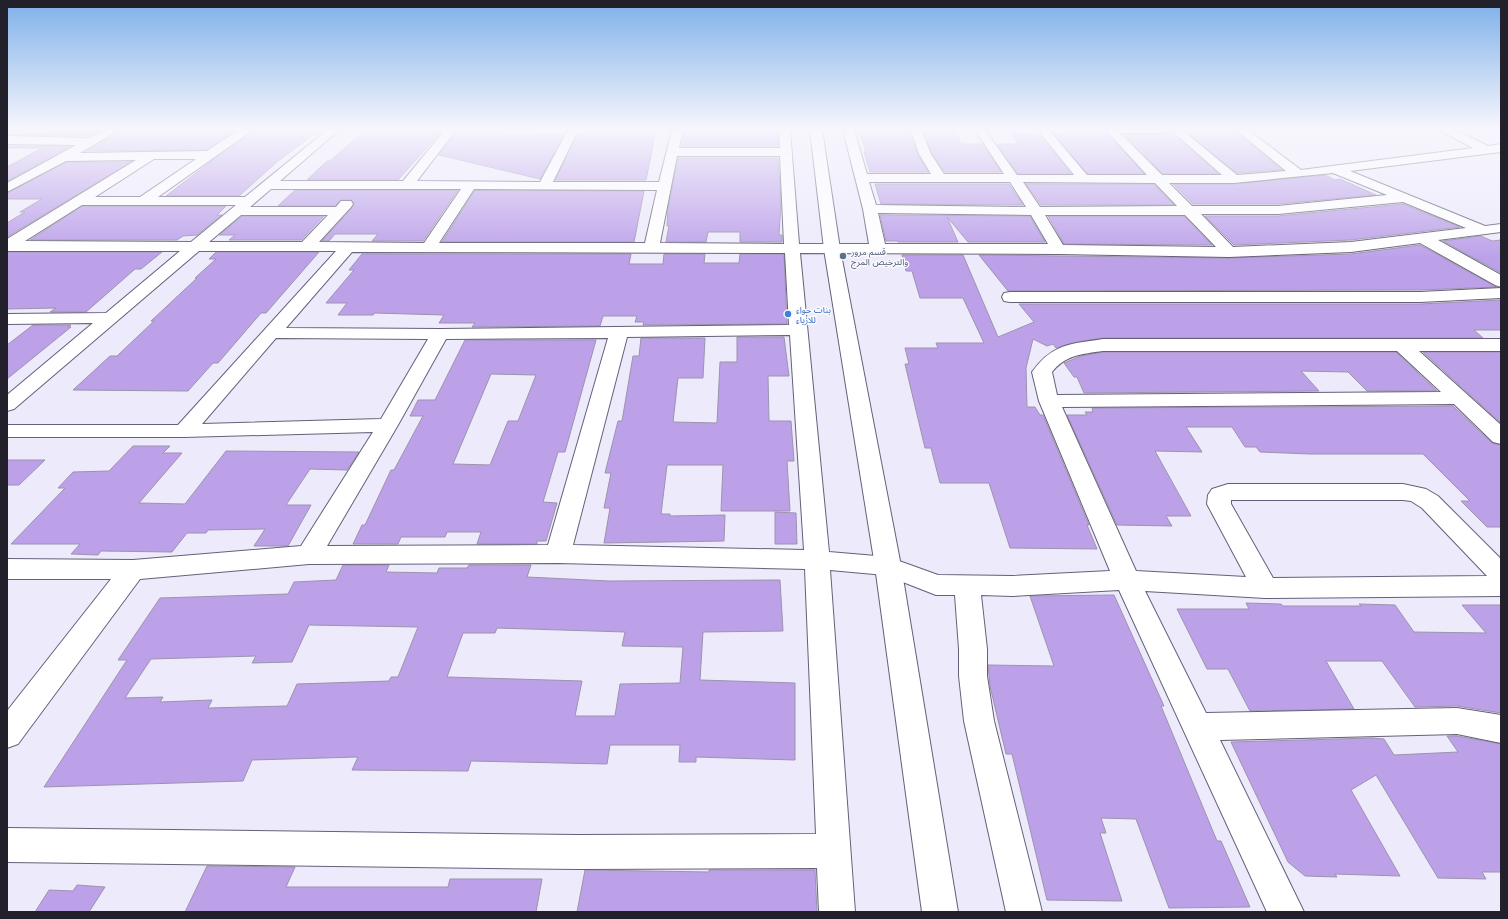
<svg xmlns="http://www.w3.org/2000/svg" width="1508" height="919" font-family="Quicksand,'Noto Sans Arabic',sans-serif">
  <style>
    .building { fill: #bca1e9; stroke: #9c93ad; fill-rule: evenodd }
    .lines { fill: none; stroke-linecap: round; stroke-linejoin: round }
    .street-casing { stroke: #656079; stroke-width: 2 }
    .primary-casing { stroke: #656079; stroke-width: 2 }
    .street { fill: #fff; fill-rule: evenodd }
    .primary { fill: #fff; fill-rule: evenodd }
    .service-dot { fill: #5c6f8a; stroke: #faf9ff; stroke-width: 1.5 }
    .shop-dot { fill: #3f7fe0; stroke: #faf9ff; stroke-width: 1.5 }
    .labels { text-anchor: middle; dominant-baseline: central; stroke-width: 3; stroke-linejoin: round; paint-order: stroke }
    .far-service-label { font-size: 9px; fill: #4e5e75; stroke: #faf9ff; text-anchor: start }
    .far-shop-label { font-size: 9px; fill: #366cbe; stroke: #faf9ff; text-anchor: start }
  </style>
  <rect width="100%" height="100%" fill="#edeafb"/>
  <g class="building">
    <polygon points="7,130 52,130 49,131 100,131 89,136 7,135"/>
    <polygon points="229,130 236,130 207,150 86,151 120,131"/>
    <polygon points="252,130 318,131 278,161 239,196 166,196"/>
    <polygon points="365,130 434,130 432,132 441,132 398,180 307,180 327,161 330,161"/>
    <polygon points="590,130 656,130 646,180 555,180 578,134 588,134"/>
    <polygon points="684,130 778,130 778,146 681,146"/>
    <polygon points="875,130 910,132 918,155 928,172 870,172 864,152 866,152 859,131"/>
    <polygon points="1068,131 1106,132 1144,174 1088,174 1054,134 1071,134"/>
    <polygon points="1235,131 1282,170 1237,173 1186,132"/>
    <polygon points="456,132 536,134 564,134 540,179 439,155"/>
    <polygon points="923,132 956,133 961,144 982,144 1001,172 945,172 932,153"/>
    <polygon points="1168,132 1171,132 1218,174 1163,174 1124,134 1162,134"/>
    <polygon points="1011,134 1039,134 1071,174 1018,174 997,144 1018,144"/>
    <polygon points="7,146 70,146 7,181 7,167 42,148 7,148"/>
    <polygon points="678,158 778,158 781,203 779,235 782,235 782,242 740,242 740,232 708,232 706,242 666,242 669,226 667,226 668,208"/>
    <polygon points="66,162 131,162 7,237 7,223 25,212 20,212 42,199 7,199 7,193"/>
    <polygon points="1325,175 1335,180 1340,179 1376,195 1278,204 1193,204 1173,184 1234,184"/>
    <polygon points="875,184 1009,184 1023,205 881,204"/>
    <polygon points="1026,184 1154,184 1174,205 1041,205"/>
    <polygon points="295,190 458,190 423,241 372,241 378,234 335,234 329,241 322,241 352,208 354,203 351,200 341,200 335,206 278,206"/>
    <polygon points="475,190 644,191 634,242 442,242"/>
    <polygon points="1403,204 1460,227 1351,240 1234,245 1205,216 1278,216"/>
    <polygon points="82,206 226,206 217,215 222,215 197,235 183,236 177,240 30,240"/>
    <polygon points="880,215 1030,216 1045,242 968,242 947,217 958,242 898,242 898,241 886,241"/>
    <polygon points="242,216 324,216 301,240 229,240 235,235 219,235"/>
    <polygon points="1048,216 1184,216 1212,245 1064,244"/>
    <polygon points="1481,236 1492,241 1501,240 1501,273 1443,241"/>
    <polygon points="1420,245 1496,287 1420,290 1008,291 979,255 1229,258 1351,254"/>
    <polygon points="7,252 162,252 141,269 135,269 86,312 50,312 56,308 7,309"/>
    <polygon points="216,252 319,252 266,313 261,313 218,363 213,363 188,391 73,390 110,356 117,356 154,321 151,321 197,278 195,278 216,259 209,259"/>
    <polygon points="362,254 631,254 629,264 663,264 664,254 705,254 704,263 739,263 740,254 784,254 787,324 643,325 644,322 635,322 637,316 603,316 600,326 472,327 475,323 439,323 444,315 375,313 373,315 338,315 347,303 326,303 354,270 349,270"/>
    <polygon points="902,255 963,255 998,337 1034,322 1019,304 1420,304 1501,300 1501,330 1474,330 1483,338 1103,338 1072,343 1056,348 1053,344 1047,346 1033,339 1026,368 1027,407 1035,407 1040,415 1043,415 1089,525 1087,525 1097,549 1010,548 989,483 940,483 931,448 925,448 905,364 909,364 905,348 938,348 936,343 984,343 963,298 920,298 912,271 906,271"/>
    <polygon points="33,325 71,325 68,327 71,327 7,379 7,345"/>
    <polygon points="737,337 784,337 789,376 768,376 769,421 791,421 794,461 787,461 790,511 721,511 723,465 667,465 661,514 670,514 670,516 725,515 724,541 604,543 610,508 604,508 611,473 605,473 618,421 622,421 633,356 639,356 641,338 705,338 703,378 678,378 673,422 717,423 720,362 737,362"/>
    <path d="M465,340H596L565,452H558L543,502L557,503L546,541H537V544H477L481,532H447L445,537H401L398,544H353L362,525H365L391,470H394L423,416H410L418,400H435ZM491,374L536,375L518,421H508L490,465L453,464Z"/>
    <polygon points="1103,352 1396,352 1437,391 1367,391 1348,372 1301,371 1319,391 1084,393 1077,377 1074,377 1064,363 1081,356"/>
    <polygon points="1423,352 1501,352 1501,423"/>
    <polygon points="1453,406 1492,443 1501,445 1501,527 1487,527 1461,501 1470,501 1423,454 1310,454 1260,452 1256,447 1245,447 1232,427 1186,427 1202,452 1155,451 1191,516 1166,516 1172,526 1117,525 1067,415 1087,415 1085,412 1093,412 1092,408"/>
    <polygon points="133,446 170,446 163,453 182,453 139,503 185,504 226,451 359,452 347,470 310,469 286,505 311,505 288,546 254,546 265,529 208,530 206,533 187,533 172,552 101,551 98,555 71,554 80,544 11,544 65,488 58,488 73,472 109,471"/>
    <polygon points="7,460 45,460 19,485 7,485"/>
    <polygon points="775,512 796,513 797,544 775,544"/>
    <path d="M343,565H389L386,572L437,573L439,568H467L469,565H531L527,577L609,581L780,580L783,631L703,632L700,680L795,683V760L696,757V762H679L680,745H610L607,764L471,761L468,771L352,770L358,757L252,760L243,781L44,787L127,660H118L160,598L288,594L294,582L336,580ZM309,625L418,627L398,677H391L389,681L297,684L287,706L208,708L212,700L160,702L163,697L125,698L151,659L256,656L252,663L292,662ZM497,628L625,632L622,646L683,647L680,683L620,684L615,716H575L582,681L447,677L463,633H495Z"/>
    <polygon points="1114,595 1164,706 1161,706 1217,841 1221,841 1250,907 1169,908 1136,819 1101,818 1106,833 1100,833 1122,901 1047,900 1012,754 1006,754 990,686 988,665 1054,666 1030,596"/>
    <polygon points="1246,603 1281,604 1283,606 1361,606 1359,604 1395,605 1414,632 1486,633 1462,605 1501,605 1501,713 1457,706 1415,707 1382,661 1326,661 1354,709 1250,711 1228,669 1207,669 1177,609 1249,609"/>
    <polygon points="1447,736 1457,736 1501,744 1501,872 1482,872 1486,879 1438,878 1376,775 1351,790 1400,876 1335,874 1337,877 1305,876 1288,862 1231,742 1372,738 1384,739 1394,755 1458,752"/>
    <polygon points="207,866 295,867 286,887 448,887 450,879 542,879 536,912 185,912"/>
    <polygon points="585,870 709,872 709,870 815,870 817,912 577,912"/>
    <polygon points="77,885 105,887 89,912 35,912 49,890 73,891"/>
  </g>
  <g class="lines">
    <g class="street-casing">
      <g id="street">
        <path d="M105,130H119L80,153L207,151L239,130H251L250,132L158,197H245L327,130H339L280,181H403L445,130H456L417,181L540,182L568,130H578L553,182H659L672,130H683L679,148H780L779,130H790L799,244H869L863,209L843,130H854L867,174H931L919,154L911,130H921L931,154L944,174H1004L975,130H985L1017,175H1074L1038,130H1049L1087,175H1147L1106,130H1167L1166,132L1162,133H1120L1162,175H1222L1171,130H1182L1237,175L1286,171L1236,130H1248L1301,170L1473,148L1443,132L1442,130H1455L1488,146L1501,144V152L1350,171L1485,226L1501,224V232L1438,240L1501,275V287L1495,285L1420,243L1351,252L1229,257L1058,254L800,253L829,552L888,557L938,575L1012,576L1110,571L1039,401L1032,372C1053,343 1071,344 1103,339H1501V351H1419L1501,425V444L1493,442L1454,404L1062,407L1136,571L1246,577L1207,504L1208,495L1212,489L1228,484H1403L1426,489L1438,496L1501,559V596L1265,598L1145,591L1206,713L1457,708L1501,715V743L1457,734L1220,740L1304,912H1267L1119,590L1012,596L981,595L987,649V676L994,721L1042,912H1006L964,721L959,676V649L955,595H936L885,575L830,570L855,912H819L817,868L578,869L7,862V828L578,835L816,834L805,569L558,563L309,564L140,579L18,744L7,748V711L111,579H7V559L133,560L301,546L373,432L184,437H7V425H178L336,251H199L14,409L7,411V395L93,323L7,324V314L106,313L180,251H7V239L136,160L66,161L7,192V183L76,145L7,144V136L89,138ZM677,156H780L784,244L660,243ZM154,159H196L140,197H95ZM1333,173L1387,195L1278,206H1192L1169,183H1234ZM869,182H1010L1026,207L876,205ZM1023,182L1155,183L1177,206L1040,207ZM271,189H461L424,243L319,242L351,207L353,204L351,201H341L336,207H250ZM474,189L657,190L645,243H439ZM1403,202L1466,228L1351,242L1233,247L1201,214H1278ZM82,205H236L191,242L25,241ZM878,213L1031,215L1048,244H885ZM241,215H328L302,242H209ZM1045,215H1185L1216,247L1063,245ZM352,252L785,253L789,325L440,329L286,328ZM790,335L804,550L573,545L627,337ZM276,338L428,339L381,419L202,424ZM608,338L548,545L327,546L398,425L446,339ZM1103,351H1397L1441,392L1057,395L1052,372C1065,355 1082,354 1103,351ZM1231,500H1403L1411,501L1422,508L1487,576L1273,578L1231,504Z"/>
        <polygon points="1501,288 1501,298 1420,302 1010,302 1004,301 1002,297 1004,293 1010,292 1420,292"/>
      </g>
    </g>
    <g class="primary-casing">
      <polygon id="primary" points="810,130 822,130 840,249 901,566 958,912 922,912 875,566 824,249"/>
    </g>
    <use href="#street" class="street"/>
    <use href="#primary" class="primary"/>
  </g>
  <linearGradient id="sky" x2="0" y2="1"><stop stop-color="#7eb0e9"/><stop offset="0.5" stop-color="#f7f6fd"/><stop offset="1" stop-color="#f7f6fd" stop-opacity="0"/></linearGradient>
  <rect width="1508" height="258" fill="url(#sky)"/>
  <circle class="service-dot" cx="843" cy="256" r="4"/>
  <circle class="shop-dot" cx="788" cy="314" r="4"/>
  <g class="labels">
    <g class="far-service-label">
      <text x="851" y="251">قسم مرور<tspan x="851" dy="10">والترخيص المرج</tspan></text>
    </g>
    <g class="far-shop-label">
      <text x="796" y="309">بنات حواء<tspan x="796" dy="10">للازياء</tspan></text>
    </g>
  </g>
  <rect width="1508" height="919" fill="none" stroke="#22202a" stroke-width="16"/>
</svg>
